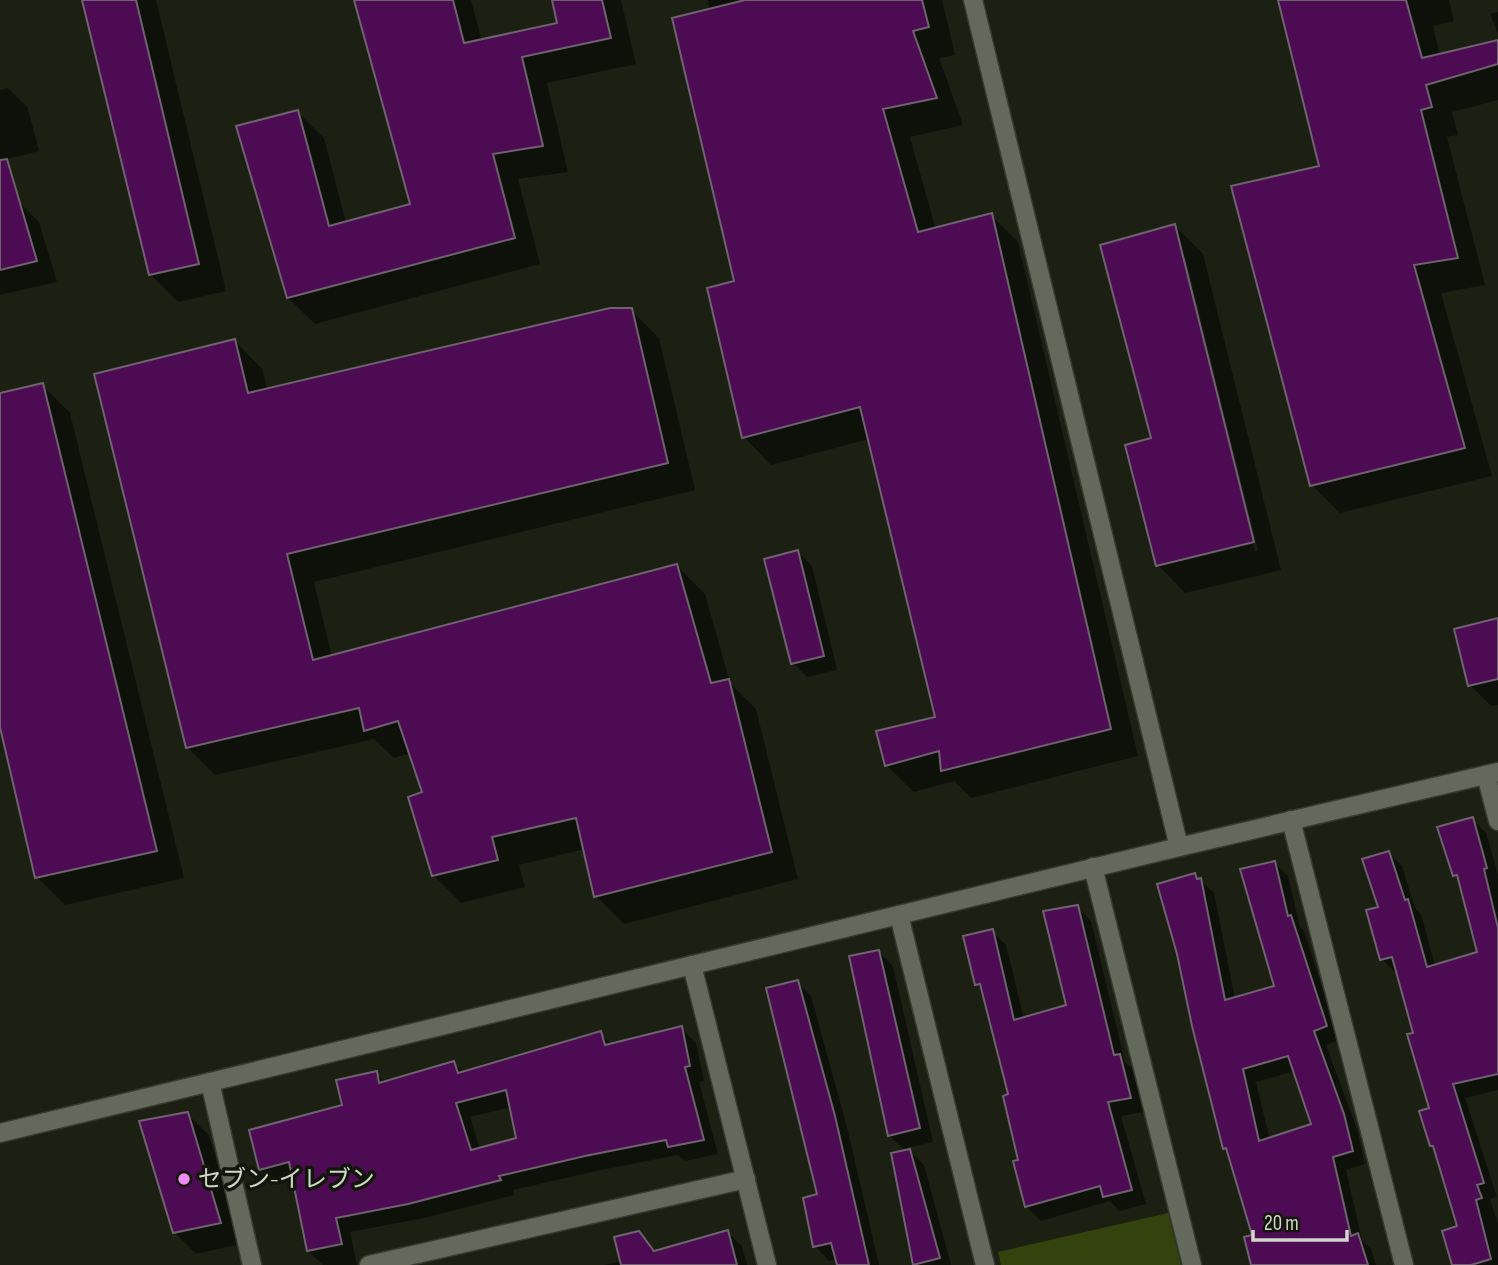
<svg xmlns="http://www.w3.org/2000/svg" width="1498" height="1265" font-family="'Sofia Sans Condensed','Noto Sans JP',sans-serif">
  <style>
    .green { fill: #34430d }
    .shadow { fill: #0007; fill-rule: evenodd }
    .building { fill: #4c0b53; stroke: #6e626f; stroke-width: 2; fill-rule: evenodd }
    .lines { fill: none; stroke-linecap: round; stroke-linejoin: round }
    .minor-casing { stroke: #373a32; stroke-width: 21 }
    .minor { stroke: #646a5b; stroke-width: 18 }
    .poi-dot { fill: #ee8cf8; stroke: #12170a; stroke-width: 2.5 }
    .labels { text-anchor: middle; dominant-baseline: central; stroke-width: 7; stroke-linejoin: round; paint-order: stroke }
    .poi-label { font-size: 24px; fill: #d2d5cc; stroke: #12170a; text-anchor: start }
  </style>
  <rect width="100%" height="100%" fill="#1b2013"/>
  <polygon class="green" points="1168,1213 1181,1265 1001,1265 998,1252"/>
  <g class="shadow">
    <polygon points="84,0 156,0 226,291 178,302 150,274"/>
    <polygon points="356,0 471,0 482,41 559,24 554,0 621,0 636,64 547,83 568,172 518,179 540,264 315,324 288,298 298,112 324,138 346,223 412,205"/>
    <polygon points="708,0 942,0 955,55 939,58 963,125 910,137 936,230 991,215 1018,242 1138,756 971,798 954,781 914,792 886,765 937,718 869,439 771,465 744,437 736,282"/>
    <polygon points="1279,0 1449,0 1454,21 1433,26 1440,56 1498,41 1498,100 1452,112 1458,135 1447,137 1485,285 1441,293 1492,476 1340,513 1312,485 1321,168"/>
    <polygon points="1498,12 1498,33 1490,14"/>
    <polygon points="8,88 28,108 39,151 0,161 0,90"/>
    <polygon points="18,201 39,222 57,282 0,295 0,205"/>
    <path d="M1175,226L1203,254L1281,570L1185,593L1158,565L1153,439ZM1182,257H1185L1258,550L1255,551Z"/>
    <polygon points="631,310 659,338 695,490 314,582 332,657 677,566 705,594 730,683 756,709 798,879 624,924 596,896 585,849 519,865 525,887 461,903 433,875 425,793 411,753 394,758 374,739 215,775 187,747 235,341 262,369 268,391"/>
    <polygon points="42,385 70,413 184,878 65,905 37,877 0,720 0,395"/>
    <polygon points="798,552 812,566 837,670 807,677 793,663"/>
    <polygon points="1498,620 1498,705 1491,706 1470,685"/>
    <polygon points="1472,819 1486,833 1498,874 1498,986 1395,972 1382,959 1380,908 1389,853 1402,866 1415,908 1421,914 1435,966 1488,951 1461,882 1454,875"/>
    <polygon points="1274,862 1288,876 1300,927 1304,931 1339,1040 1326,1045 1357,1129 1365,1164 1346,1170 1362,1240 1371,1249 1376,1265 1339,1265 1314,1125 1295,1071 1256,1082 1300,1265 1252,1265 1254,1236 1230,1153 1225,1148 1195,875 1214,893 1235,999 1276,988"/>
    <polygon points="1077,907 1091,921 1125,1062 1133,1070 1144,1112 1121,1116 1146,1204 1119,1211 1110,1201 1041,1221 1027,1207 1015,1162 1020,1161 1010,1096 983,991 977,985 992,931 1006,945 1024,1019 1069,1006"/>
    <polygon points="879,952 893,966 933,1142 907,1148 924,1165 951,1265 915,1265 893,1155 906,1152 889,1135"/>
    <polygon points="797,982 811,996 848,1131 879,1265 839,1265 837,1259 829,1261 815,1246 819,1196"/>
    <polygon points="1498,1015 1498,1090 1465,1098 1497,1197 1490,1199 1498,1224 1498,1265 1454,1265 1459,1228 1436,1151 1431,1146 1432,1110"/>
    <path d="M681,1028L696,1043L704,1081L699,1082L718,1154L685,1161L678,1155L601,1170L513,1190L514,1195L424,1218L350,1232L357,1265H323L308,1251L294,1179L275,1184L261,1169L344,1107L376,1073L386,1083L454,1063L464,1073L600,1033L612,1045ZM511,1107L518,1139L480,1149L470,1117Z"/>
    <polygon points="187,1114 209,1135 241,1244 196,1254 174,1232"/>
    <polygon points="727,1232 742,1246 747,1265 604,1265 622,1261 639,1233 657,1252"/>
  </g>
  <g class="building">
    <polygon points="82,0 136,0 199,264 149,275"/>
    <polygon points="354,0 453,0 464,43 557,23 552,0 602,0 611,38 522,57 543,146 493,154 515,238 287,298 236,126 298,110 329,226 410,204"/>
    <polygon points="745,0 922,0 929,27 913,31 937,98 883,109 918,232 992,213 1111,729 941,771 939,751 885,766 876,731 935,717 860,407 742,438 707,288 734,281 672,18"/>
    <polygon points="1278,0 1406,0 1422,58 1498,40 1498,64 1426,85 1432,107 1421,110 1458,258 1414,265 1465,448 1310,486 1231,186 1319,166"/>
    <polygon points="7,159 37,261 0,270 0,160"/>
    <polygon points="1175,224 1254,542 1156,566 1125,445 1151,438 1100,245"/>
    <polygon points="610,308 632,308 668,463 287,554 313,660 677,564 711,683 729,679 772,852 594,897 576,818 492,837 498,860 432,876 408,797 422,792 398,721 364,731 359,708 186,748 94,374 235,339 248,393"/>
    <polygon points="43,383 157,851 35,878 0,727 0,393"/>
    <polygon points="798,550 824,656 791,664 764,559"/>
    <polygon points="1498,618 1498,679 1468,686 1454,629"/>
    <polygon points="1473,817 1487,868 1484,869 1498,928 1498,1074 1453,1084 1484,1183 1477,1185 1482,1198 1476,1200 1491,1259 1471,1265 1452,1265 1442,1231 1457,1226 1433,1146 1430,1146 1419,1111 1429,1108 1407,1034 1413,1033 1392,957 1380,960 1366,910 1378,907 1362,859 1389,851 1405,900 1408,899 1427,967 1477,952 1457,875 1453,876 1437,827"/>
    <path d="M1275,861L1288,916L1291,915L1327,1026L1314,1031L1344,1114L1353,1151L1333,1157L1351,1236L1358,1233L1368,1265H1251L1244,1237L1252,1235L1226,1148L1223,1149L1192,1026L1177,954L1157,884L1195,873L1197,879L1201,878L1225,1000L1274,986L1240,869ZM1288,1056L1311,1124L1259,1141L1243,1069Z"/>
    <polygon points="1078,905 1114,1055 1120,1054 1131,1098 1108,1102 1132,1190 1103,1197 1100,1186 1025,1207 1013,1161 1018,1160 1003,1096 1008,1094 980,984 975,985 963,936 993,929 1014,1020 1066,1005 1043,911"/>
    <polygon points="879,950 920,1128 888,1136 849,956"/>
    <polygon points="798,980 835,1116 869,1265 837,1265 831,1243 813,1247 803,1198 817,1194 766,988"/>
    <path d="M682,1026L690,1066L685,1067L704,1140L668,1147L666,1140L585,1156L499,1176L501,1180L408,1204L336,1218L342,1244L307,1251L289,1162L259,1170L249,1130L342,1105L336,1080L377,1071L379,1083L454,1061L458,1073L601,1031L605,1045ZM506,1090L516,1138L471,1150L456,1103Z"/>
    <polygon points="188,1112 221,1223 173,1233 139,1121"/>
    <polygon points="910,1149 940,1258 913,1265 891,1153"/>
    <polygon points="728,1230 737,1265 621,1265 614,1237 639,1231 654,1251"/>
  </g>
  <g class="lines">
    <g class="minor-casing">
      <g id="minor">
        <polyline points="973,0 1179,847"/>
        <polyline points="1486,775 1498,821"/>
        <polyline points="1291,820 1404,1265"/>
        <polyline points="1093,867 1192,1265"/>
        <polyline points="899,915 985,1265"/>
        <polyline points="692,965 767,1265"/>
        <polyline points="210,1082 252,1265"/>
        <polyline points="0,1133 1179,847 1498,772"/>
        <polyline points="369,1265 746,1179"/>
      </g>
    </g>
    <use href="#minor" class="minor"/>
  </g>
  <circle class="poi-dot" cx="184" cy="1179" r="7"/>
  <g class="labels">
    <g class="poi-label">
      <text x="198" y="1179">セブン-イレブン</text>
    </g>
  </g>
  <path d="M1253 1230v10h94v-10" fill="none" stroke="#d2d5cc" stroke-width="3.5"/>
  <text x="1264" y="1230" font-size="21" fill="#d2d5cc" stroke="#12170a" stroke-width="5" paint-order="stroke">20 m</text>
</svg>
